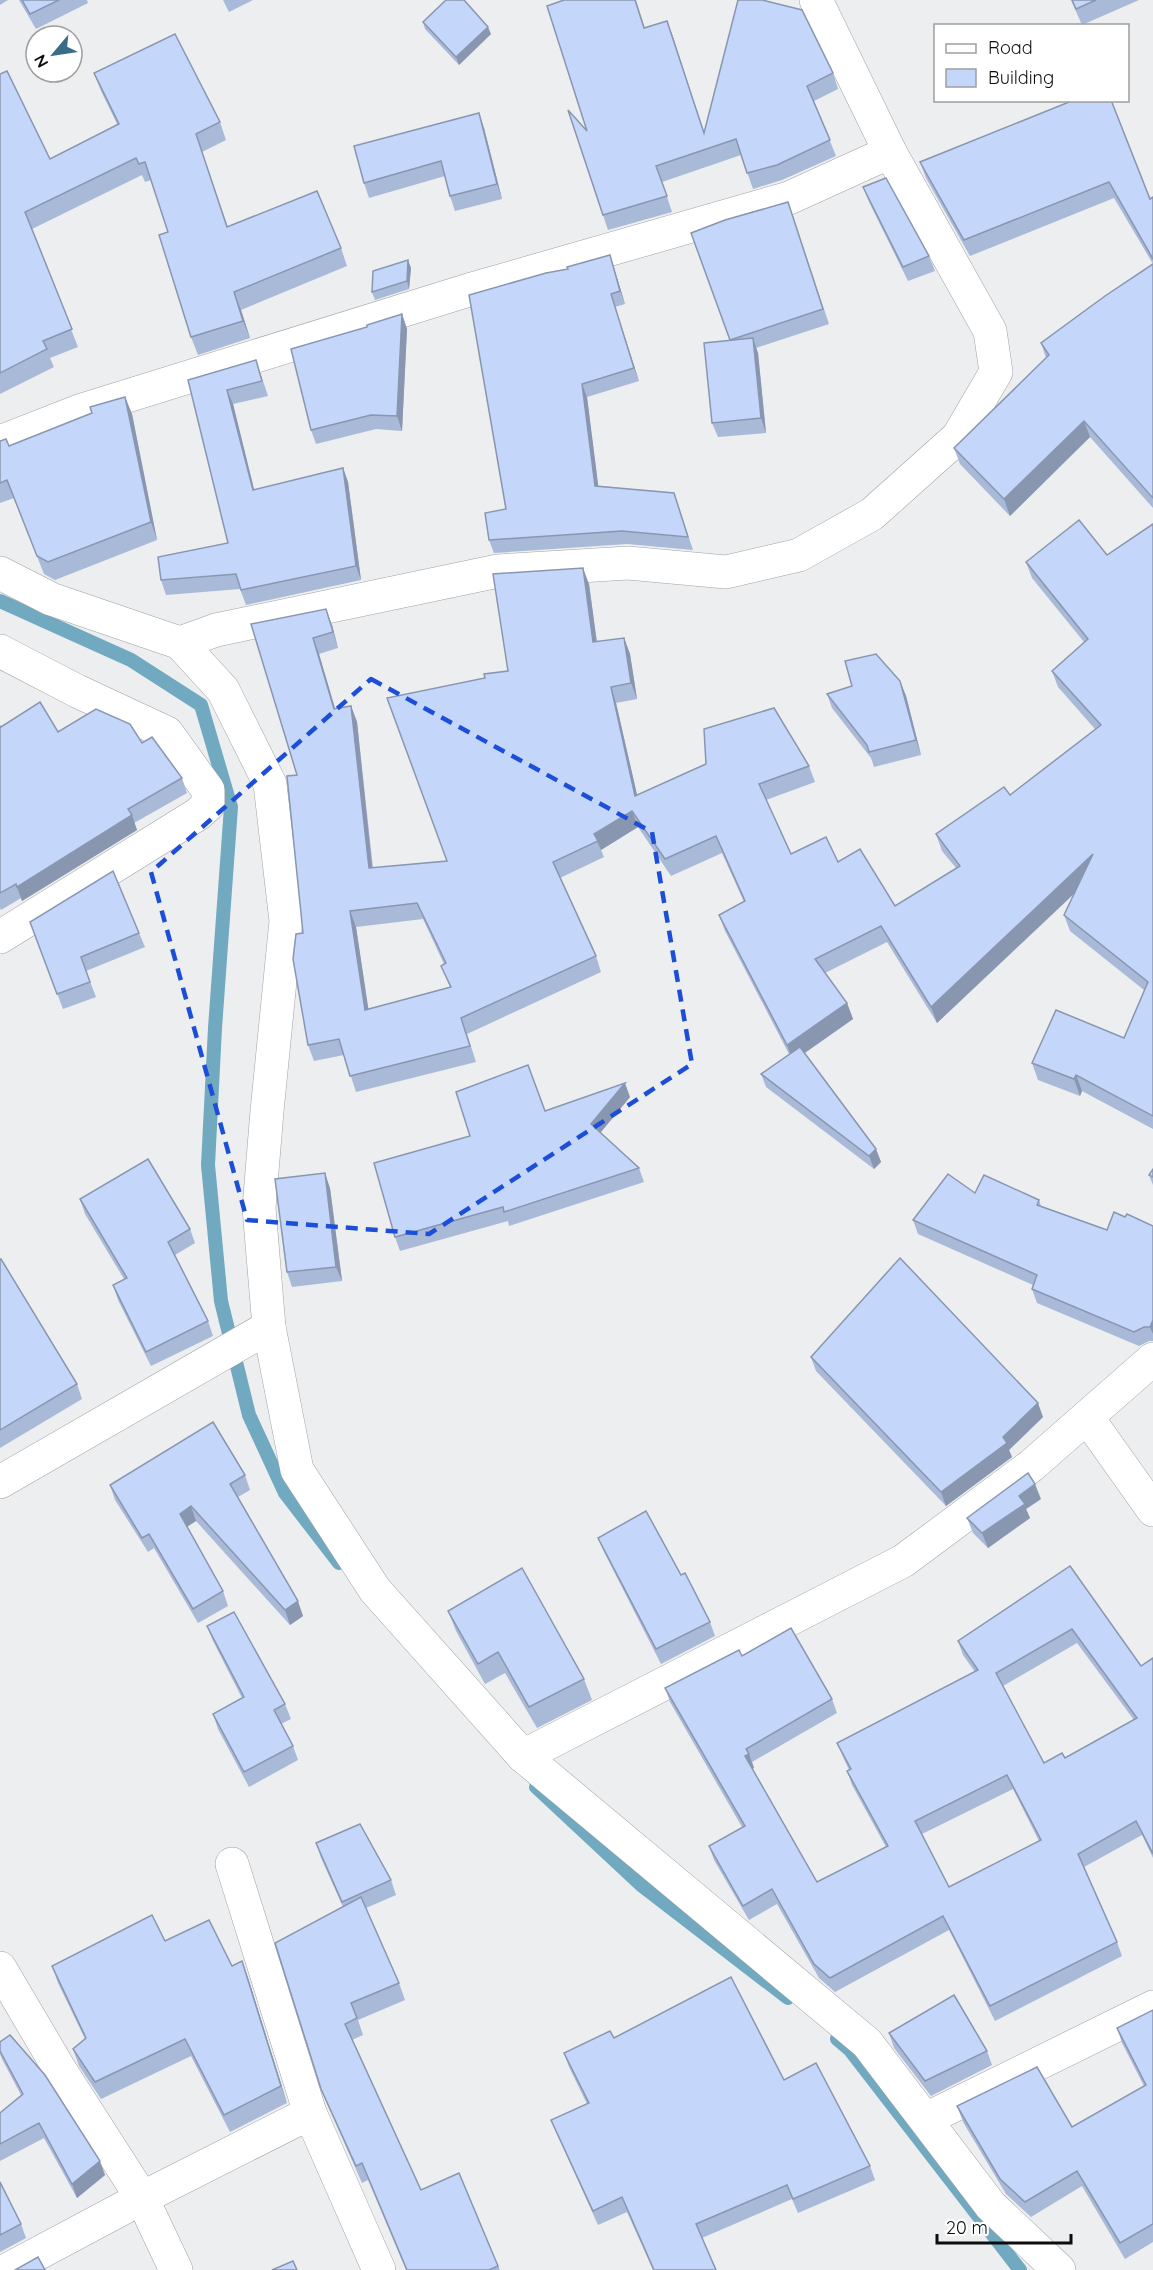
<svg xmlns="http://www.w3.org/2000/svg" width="1153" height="2270" font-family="Quicksand,sans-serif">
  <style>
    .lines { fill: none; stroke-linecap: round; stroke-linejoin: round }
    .stream { stroke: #70a9c0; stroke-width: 14 }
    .minor-casing { stroke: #a1a2a4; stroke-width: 34 }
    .minor { stroke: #fff; stroke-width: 33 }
    .wall { fill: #a9b9d8; fill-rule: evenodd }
    .shaded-wall { fill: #8996b0 }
    .building { fill: #c4d7fb; stroke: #8996b0; stroke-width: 1.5; fill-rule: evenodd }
    .marked { fill: none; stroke: #1d4ed8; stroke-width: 4.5; stroke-dasharray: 12 8; stroke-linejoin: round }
  </style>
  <rect width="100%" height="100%" fill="#eceef0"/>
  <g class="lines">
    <g class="stream">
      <polyline points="0,601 131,660 201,705 231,807 215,1028 208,1165 221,1301 249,1415 285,1493 339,1563"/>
      <polyline points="536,1787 641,1885 788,1998"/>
      <polyline points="837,2039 850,2050 1020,2270"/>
    </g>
    <g class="minor-casing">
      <g id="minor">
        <polyline points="0,442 79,411 472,289 789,198 890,152"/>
        <polyline points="0,573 51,599 180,643 223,690 270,784 286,921 267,1111 259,1208 269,1327 297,1470 375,1590 523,1756 867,2043 991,2206 1059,2270"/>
        <polyline points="180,643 216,630 498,571 628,563 726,572 799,555 872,514 958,437 996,372 990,331 890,152 816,0"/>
        <polyline points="0,651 77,691 167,733 208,790 208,805 198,814 0,937"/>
        <polyline points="1087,1417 1153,1510"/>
        <polyline points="0,1482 269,1327"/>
        <polyline points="523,1756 903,1561 1031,1466 1153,1359"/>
        <polyline points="232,1864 310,2113 379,2270"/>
        <polyline points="0,1968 60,2070 142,2198 176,2270"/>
        <polyline points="926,2119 1153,2007"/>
        <polyline points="7,2270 142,2198 310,2113"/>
      </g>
    </g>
    <use href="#minor" class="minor"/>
  </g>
  <g class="wall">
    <polygon points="0,0 8,0 0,5"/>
    <polygon points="19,0 87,0 88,3 36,29"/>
    <polygon points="223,0 253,0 229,12"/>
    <polygon points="636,0 645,28 667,21 704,132 833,73 838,89 814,101 836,156 782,180 753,189 741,155 662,182 672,212 608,230 603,215 587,131"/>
    <polygon points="1071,0 1139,0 1082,25"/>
    <polygon points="423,22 491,34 459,65 425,29"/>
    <polygon points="94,73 220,122 226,140 202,152 228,227 341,248 347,266 241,310 250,338 198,355 191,337 168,232 151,180 145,182 142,175 32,229 78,347 50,358 54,367 0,394 0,74 50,159 117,124 101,91"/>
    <polygon points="1074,100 1150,199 1153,197 1153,508 1090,437 1010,516 960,464 954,448 1046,358 1041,343 1153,264 1114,198 970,256 926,178 920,162"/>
    <polygon points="484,128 502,199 455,211 450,196 445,176 369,198 364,183"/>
    <polygon points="863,187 929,256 935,271 908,281 869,202"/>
    <polygon points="793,216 829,324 756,348 758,353 766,433 718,437 712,423 730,341"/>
    <polygon points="610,255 625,304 615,307 639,381 587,397 598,486 674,493 693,550 627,544 494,553 489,540 506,509 568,269"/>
    <polygon points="411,268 409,289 375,300 372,292"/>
    <polygon points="402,314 407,329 402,431 376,429 316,444 311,430 367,327"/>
    <polygon points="256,360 268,396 233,404 254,490 343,468 348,482 361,580 246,605 240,589 166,595 161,580 228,543 188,380"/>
    <polygon points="125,397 132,414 157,540 55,580 44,574 14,498 0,503 0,441 9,446 92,413"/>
    <path d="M1153,524V1129L1082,1091L1080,1096L1038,1080L1032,1063L1124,1038L1144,990L1070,931L1064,915L1075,893L937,1023L887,942L825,973L847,1003L853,1019L805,1053L876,1149L881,1162L874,1169L766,1087L761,1074L789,1054L725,931L719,915L744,902L722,853L671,876L638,827L601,850L604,857L560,878L596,956L601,972L467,1034L476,1062L356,1092L344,1055L314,1061L308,1045L297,775L251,624L332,625L338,648L319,654L335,709L351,706L357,722L373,868L447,861L485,678L508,671L589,584L597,642L624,638L630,654L637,699L616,703L637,795L809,766L815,782L766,800L791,854L838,862L895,906L956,868L942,851L936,834L1010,795L1095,729L1058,687L1052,671L1084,642L1032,578L1026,562L1107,555ZM423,919L444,964L441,966L450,987L368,1009L356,927Z"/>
    <polygon points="900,681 906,696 921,755 874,767 871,758 832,708 827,694 852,686"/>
    <polygon points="0,726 1,727 58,732 142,743 182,778 187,793 134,823 137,830 22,901 21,898 1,910 0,908"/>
    <polygon points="30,922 139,933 145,947 86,971 96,997 63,1009"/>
    <polygon points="630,1097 600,1133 639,1168 644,1182 509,1226 508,1221 400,1251 395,1237 470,1136 545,1111"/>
    <polygon points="1153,1169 1153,1185 1149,1175"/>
    <polygon points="330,1188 342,1281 292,1287 287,1272"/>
    <polygon points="975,1193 1039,1200 1041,1206 1107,1230 1125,1217 1153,1226 1153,1341 1149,1341 1139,1346 1037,1303 1032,1289 1033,1285 918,1234 913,1220"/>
    <polygon points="80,1199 190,1229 195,1243 175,1255 208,1321 213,1336 151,1366 118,1300 113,1285 124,1279 85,1214"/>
    <polygon points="0,1259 77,1384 82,1399 0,1448"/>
    <polygon points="811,1357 1043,1417 1009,1450 1012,1457 946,1506 816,1371"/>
    <polygon points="245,1475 250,1490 238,1497 303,1616 290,1625 196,1521 187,1527 223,1591 228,1606 198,1623 154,1548 148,1552 115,1500 110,1485"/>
    <polygon points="1041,1499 1026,1509 1030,1518 988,1548 973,1533 967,1518"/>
    <polygon points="598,1538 681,1575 710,1622 715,1636 661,1664 604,1552"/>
    <path d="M1070,1566L1141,1666L1153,1658V1858L1142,1835L1084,1867L1117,1942L1122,1956L995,2021L949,1930L835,1992L819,1978L777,1904L749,1920L714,1860L709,1846L742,1827L670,1702L665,1688L742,1656L832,1699L837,1713L752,1762L754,1768L752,1769L817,1882L886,1847L852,1785L847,1771L849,1770L843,1757L837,1743L975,1672L963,1655L958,1641ZM1077,1643L1134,1720L1065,1758L1044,1763L1003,1686ZM1013,1789L1039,1841L949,1887L922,1834Z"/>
    <polygon points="448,1611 584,1679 592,1700 537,1728 505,1673 485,1684 456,1631"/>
    <polygon points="207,1626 285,1704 291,1719 281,1724 293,1746 298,1760 249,1787 218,1729 213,1714 242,1698 213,1641"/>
    <polygon points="316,1843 391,1880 396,1895 366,1908 399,1983 405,2000 358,2020 363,2035 352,2040 421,2190 459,2173 500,2270 406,2270 368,2180 362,2183 328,2106 321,2089 343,1907 321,1858"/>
    <polygon points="165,1941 232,1966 248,1978 287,2103 230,2132 191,2056 101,2099 79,2066 73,2049 85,2039 58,1983 52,1966"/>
    <polygon points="1153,2010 1153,2242 1125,2259 1082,2186 1031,2217 1006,2194 963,2122 957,2106 1072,2127 1144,2086 1122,2043 1117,2028"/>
    <polygon points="889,2033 987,2051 992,2065 931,2096 894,2048"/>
    <polygon points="614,2038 784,2080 870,2166 875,2180 798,2213 792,2199 702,2238 716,2270 653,2270 627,2212 598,2225 557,2134 551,2120 587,2104 569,2067 564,2053"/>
    <polygon points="0,2042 105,2175 77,2198 44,2138 0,2161 0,2113 21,2095 2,2059 0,2054"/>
    <polygon points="0,2182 21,2224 26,2238 0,2252"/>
  </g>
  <g class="shaded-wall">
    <polygon points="667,21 673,37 709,149 704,133"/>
    <polygon points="488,27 491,34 459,65 456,57"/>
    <polygon points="479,113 484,128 502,199 497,184"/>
    <polygon points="610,255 614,268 625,304 620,291"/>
    <polygon points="408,260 411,268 409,289 407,281"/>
    <polygon points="234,292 241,310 250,338 243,321"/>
    <polygon points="611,294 615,307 639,381 634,368"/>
    <polygon points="402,314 407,329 402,431 397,416"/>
    <polygon points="753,338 758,353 766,433 761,418"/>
    <polygon points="582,384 587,397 600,499 595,486"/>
    <polygon points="227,390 233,404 258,505 253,490"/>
    <polygon points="125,397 132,414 157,540 151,522"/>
    <polygon points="1084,421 1090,437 1010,516 1004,499"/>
    <polygon points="343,468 348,482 361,580 356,566"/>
    <polygon points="583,568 589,584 599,659 593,642"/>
    <polygon points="326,609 332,625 338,648 333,632"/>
    <polygon points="313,638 319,654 340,725 334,709"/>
    <polygon points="624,638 630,654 637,699 631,683"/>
    <polygon points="900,681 906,696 921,755 916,740"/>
    <polygon points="611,687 616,703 641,812 635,796"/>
    <polygon points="351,706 357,722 374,885 369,868"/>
    <polygon points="632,811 638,827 601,850 594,834"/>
    <polygon points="132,815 137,830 22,901 17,887"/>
    <polygon points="1093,854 1099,870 937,1023 931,1007"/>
    <polygon points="350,911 356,927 371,1026 365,1010"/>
    <polygon points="847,1003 853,1019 793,1061 787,1045"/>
    <polygon points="1076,1075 1082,1091 1080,1096 1074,1079"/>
    <polygon points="625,1083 630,1097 596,1138 591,1124"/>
    <polygon points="876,1149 881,1162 874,1169 869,1156"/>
    <polygon points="325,1173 330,1188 342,1281 336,1267"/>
    <polygon points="1153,1320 1153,1334 1150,1327"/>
    <polygon points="1038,1403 1043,1417 1009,1450 1012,1457 946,1506 941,1492 1003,1437"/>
    <polygon points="1035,1484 1041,1499 1026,1509 1030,1518 988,1548 982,1533 1019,1496"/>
    <polygon points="191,1506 196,1521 185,1528 180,1514"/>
    <polygon points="298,1601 303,1616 290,1625 285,1610"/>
    <polygon points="749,1754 754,1768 750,1770 745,1756"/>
    <polygon points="242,1961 248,1978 287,2103 281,2086"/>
    <polygon points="100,2161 105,2175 77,2198 72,2184"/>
  </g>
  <g class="building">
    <polygon points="22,0 59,0 30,14"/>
    <polygon points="446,0 464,0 488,27 456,57 423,22"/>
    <polygon points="564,0 635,0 644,28 667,21 704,133 738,0 762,0 802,10 833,73 807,86 830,140 777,165 747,173 736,139 656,166 667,196 603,215 568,110 587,131 547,6"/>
    <polygon points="1072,0 1096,0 1076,9"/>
    <polygon points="175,34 220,122 196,134 227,227 317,191 341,248 234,292 243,321 191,337 159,235 168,232 145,162 139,164 136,158 25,212 72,329 43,341 47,349 0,373 0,74 7,71 50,159 119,124 94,73"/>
    <polygon points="1074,100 1111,100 1150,199 1153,197 1153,259 1109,182 964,240 920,162"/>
    <polygon points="479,113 497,184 450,196 441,161 364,183 354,146"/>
    <polygon points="886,178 929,256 903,267 863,187"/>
    <polygon points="788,202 823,309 730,340 691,233 725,220"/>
    <polygon points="610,255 620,291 611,294 634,368 582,384 595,486 674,493 688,537 622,531 489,540 485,513 506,509 469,295 546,273 568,269 567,267"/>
    <polygon points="408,260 407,281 372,292 373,271"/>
    <polygon points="1153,264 1153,498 1084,421 1004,499 954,448 1049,355 1041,343 1105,296"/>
    <polygon points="402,314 397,416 371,415 311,430 291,349 367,327 367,325"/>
    <polygon points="753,338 761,418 712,423 704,343"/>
    <polygon points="256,360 262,381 227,390 253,490 343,468 356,566 241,590 236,574 161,580 158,557 228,543 188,380"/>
    <polygon points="125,397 151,522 48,562 37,556 7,480 0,483 0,441 6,439 9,446 92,413 90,407"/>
    <path d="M1079,520L1107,555L1153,524V1116L1076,1075L1074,1079L1032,1063L1056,1010L1124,1038L1148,982L1064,915L1093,854L931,1007L881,926L815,959L847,1003L787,1045L719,915L745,901L716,836L665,859L632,811L594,834L598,841L553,862L596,956L461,1018L470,1046L350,1076L339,1039L308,1045L293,959L296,934L303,933L287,776L297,775L251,624L326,609L333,632L313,638L334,709L351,706L369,868L447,861L387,698L485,678L484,674L508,671L493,574L583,568L593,642L624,638L631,683L611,687L635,796L706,764L704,729L774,708L809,766L759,784L791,854L826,837L838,862L860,849L895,906L960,866L936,834L1004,787L1010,795L1101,725L1052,671L1088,639L1026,562ZM417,903L446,963L441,966L451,987L365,1010L350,911Z"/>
    <polygon points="876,654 900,681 916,740 869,752 867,745 827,694 852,686 845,661"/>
    <polygon points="40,702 58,732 96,709 130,724 142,743 152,737 182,778 128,809 132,815 17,887 16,884 0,893 0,726 1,727"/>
    <polygon points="113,871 139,933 81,957 90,982 57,994 30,922"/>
    <polygon points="800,1047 876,1149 869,1156 761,1074"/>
    <polygon points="528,1065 545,1111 625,1083 591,1124 639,1168 504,1212 503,1207 395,1237 374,1163 470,1136 456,1092"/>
    <polygon points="148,1159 190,1229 168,1242 208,1321 146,1352 113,1285 127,1278 80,1199"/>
    <polygon points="1153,1169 1153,1177 1149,1175"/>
    <polygon points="325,1173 336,1267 287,1272 275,1179"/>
    <polygon points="948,1174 975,1193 984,1175 1039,1200 1037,1205 1107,1230 1114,1212 1125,1217 1127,1214 1153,1226 1153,1320 1150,1327 1144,1327 1134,1332 1032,1289 1037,1275 913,1220"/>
    <polygon points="900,1258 1038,1403 1003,1437 1007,1443 941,1492 811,1357"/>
    <polygon points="0,1259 1,1259 77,1384 0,1430"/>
    <polygon points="213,1422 245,1475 230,1484 298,1601 285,1610 191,1506 180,1514 223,1591 193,1609 149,1534 142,1538 110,1485"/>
    <polygon points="1028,1473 1035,1484 1019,1496 1025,1504 982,1533 967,1518"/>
    <polygon points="646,1511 681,1575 685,1573 710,1622 656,1649 598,1538"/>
    <path d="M1070,1566L1141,1666L1153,1658V1854L1136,1821L1078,1854L1117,1942L990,2006L943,1916L830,1978L814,1964L772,1889L743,1906L709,1846L745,1826L665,1688L739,1650L742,1656L791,1628L832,1699L746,1749L749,1754L745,1756L817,1882L888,1846L847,1771L851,1769L837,1743L978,1670L958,1641ZM1072,1629L1137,1718L1065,1758L1062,1753L1044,1763L996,1673ZM1007,1775L1041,1840L949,1887L915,1821Z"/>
    <polygon points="522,1568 584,1679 529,1707 498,1652 478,1664 448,1611"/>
    <polygon points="234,1612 285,1704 274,1710 293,1746 244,1772 213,1714 244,1697 207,1626"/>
    <polygon points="360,1824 391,1880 342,1902 316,1843"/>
    <polygon points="361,1897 399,1983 351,2003 357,2018 345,2024 421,2190 459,2173 498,2266 489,2270 407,2270 362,2163 356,2166 321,2089 275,1943"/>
    <polygon points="152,1915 165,1941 209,1920 232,1966 242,1961 281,2086 224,2115 185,2039 95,2082 73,2049 86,2038 52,1966"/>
    <polygon points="731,1977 784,2080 816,2063 870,2166 793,2199 787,2185 696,2224 716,2270 654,2270 622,2197 593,2211 551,2120 589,2103 564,2053 610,2031 614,2038"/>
    <polygon points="954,1995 987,2051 925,2081 889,2033"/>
    <polygon points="1153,2010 1153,2224 1120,2243 1077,2171 1025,2202 1000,2179 957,2106 1037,2067 1072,2127 1146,2085 1117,2028"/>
    <polygon points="10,2035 45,2075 100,2161 72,2184 39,2123 0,2144 0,2113 23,2094 0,2051 0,2042"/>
    <polygon points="0,2182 21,2224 0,2235"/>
    <polygon points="38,2257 45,2270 15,2270"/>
    <polygon points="293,2261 297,2270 272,2270"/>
  </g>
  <path class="marked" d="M371,679L652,832L692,1064L429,1234L247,1220L151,872Z"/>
  <rect x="934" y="24" width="195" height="78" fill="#ffffff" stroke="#9e9e9f" stroke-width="1.5"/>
  <rect x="946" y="44" width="30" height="9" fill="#ffffff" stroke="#9e9e9f" stroke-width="1.5"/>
  <text x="988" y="54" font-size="18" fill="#0d0d0e">Road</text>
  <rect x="946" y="69" width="30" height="18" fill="#c4d7fb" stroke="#9e9e9f" stroke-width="1.5"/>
  <text x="988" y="84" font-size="18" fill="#0d0d0e">Building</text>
  <g transform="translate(54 54) rotate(241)"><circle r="28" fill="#ffffff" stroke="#9e9e9f" stroke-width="1.5"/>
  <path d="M0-4.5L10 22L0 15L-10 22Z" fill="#386d89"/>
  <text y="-9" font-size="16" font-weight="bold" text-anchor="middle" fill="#0d0d0e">N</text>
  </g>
  <path d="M937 2234v9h134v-9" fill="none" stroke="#0d0d0e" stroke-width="3"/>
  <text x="946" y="2234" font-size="18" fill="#0d0d0e" stroke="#ffffff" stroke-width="4.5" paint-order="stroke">20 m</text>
</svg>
